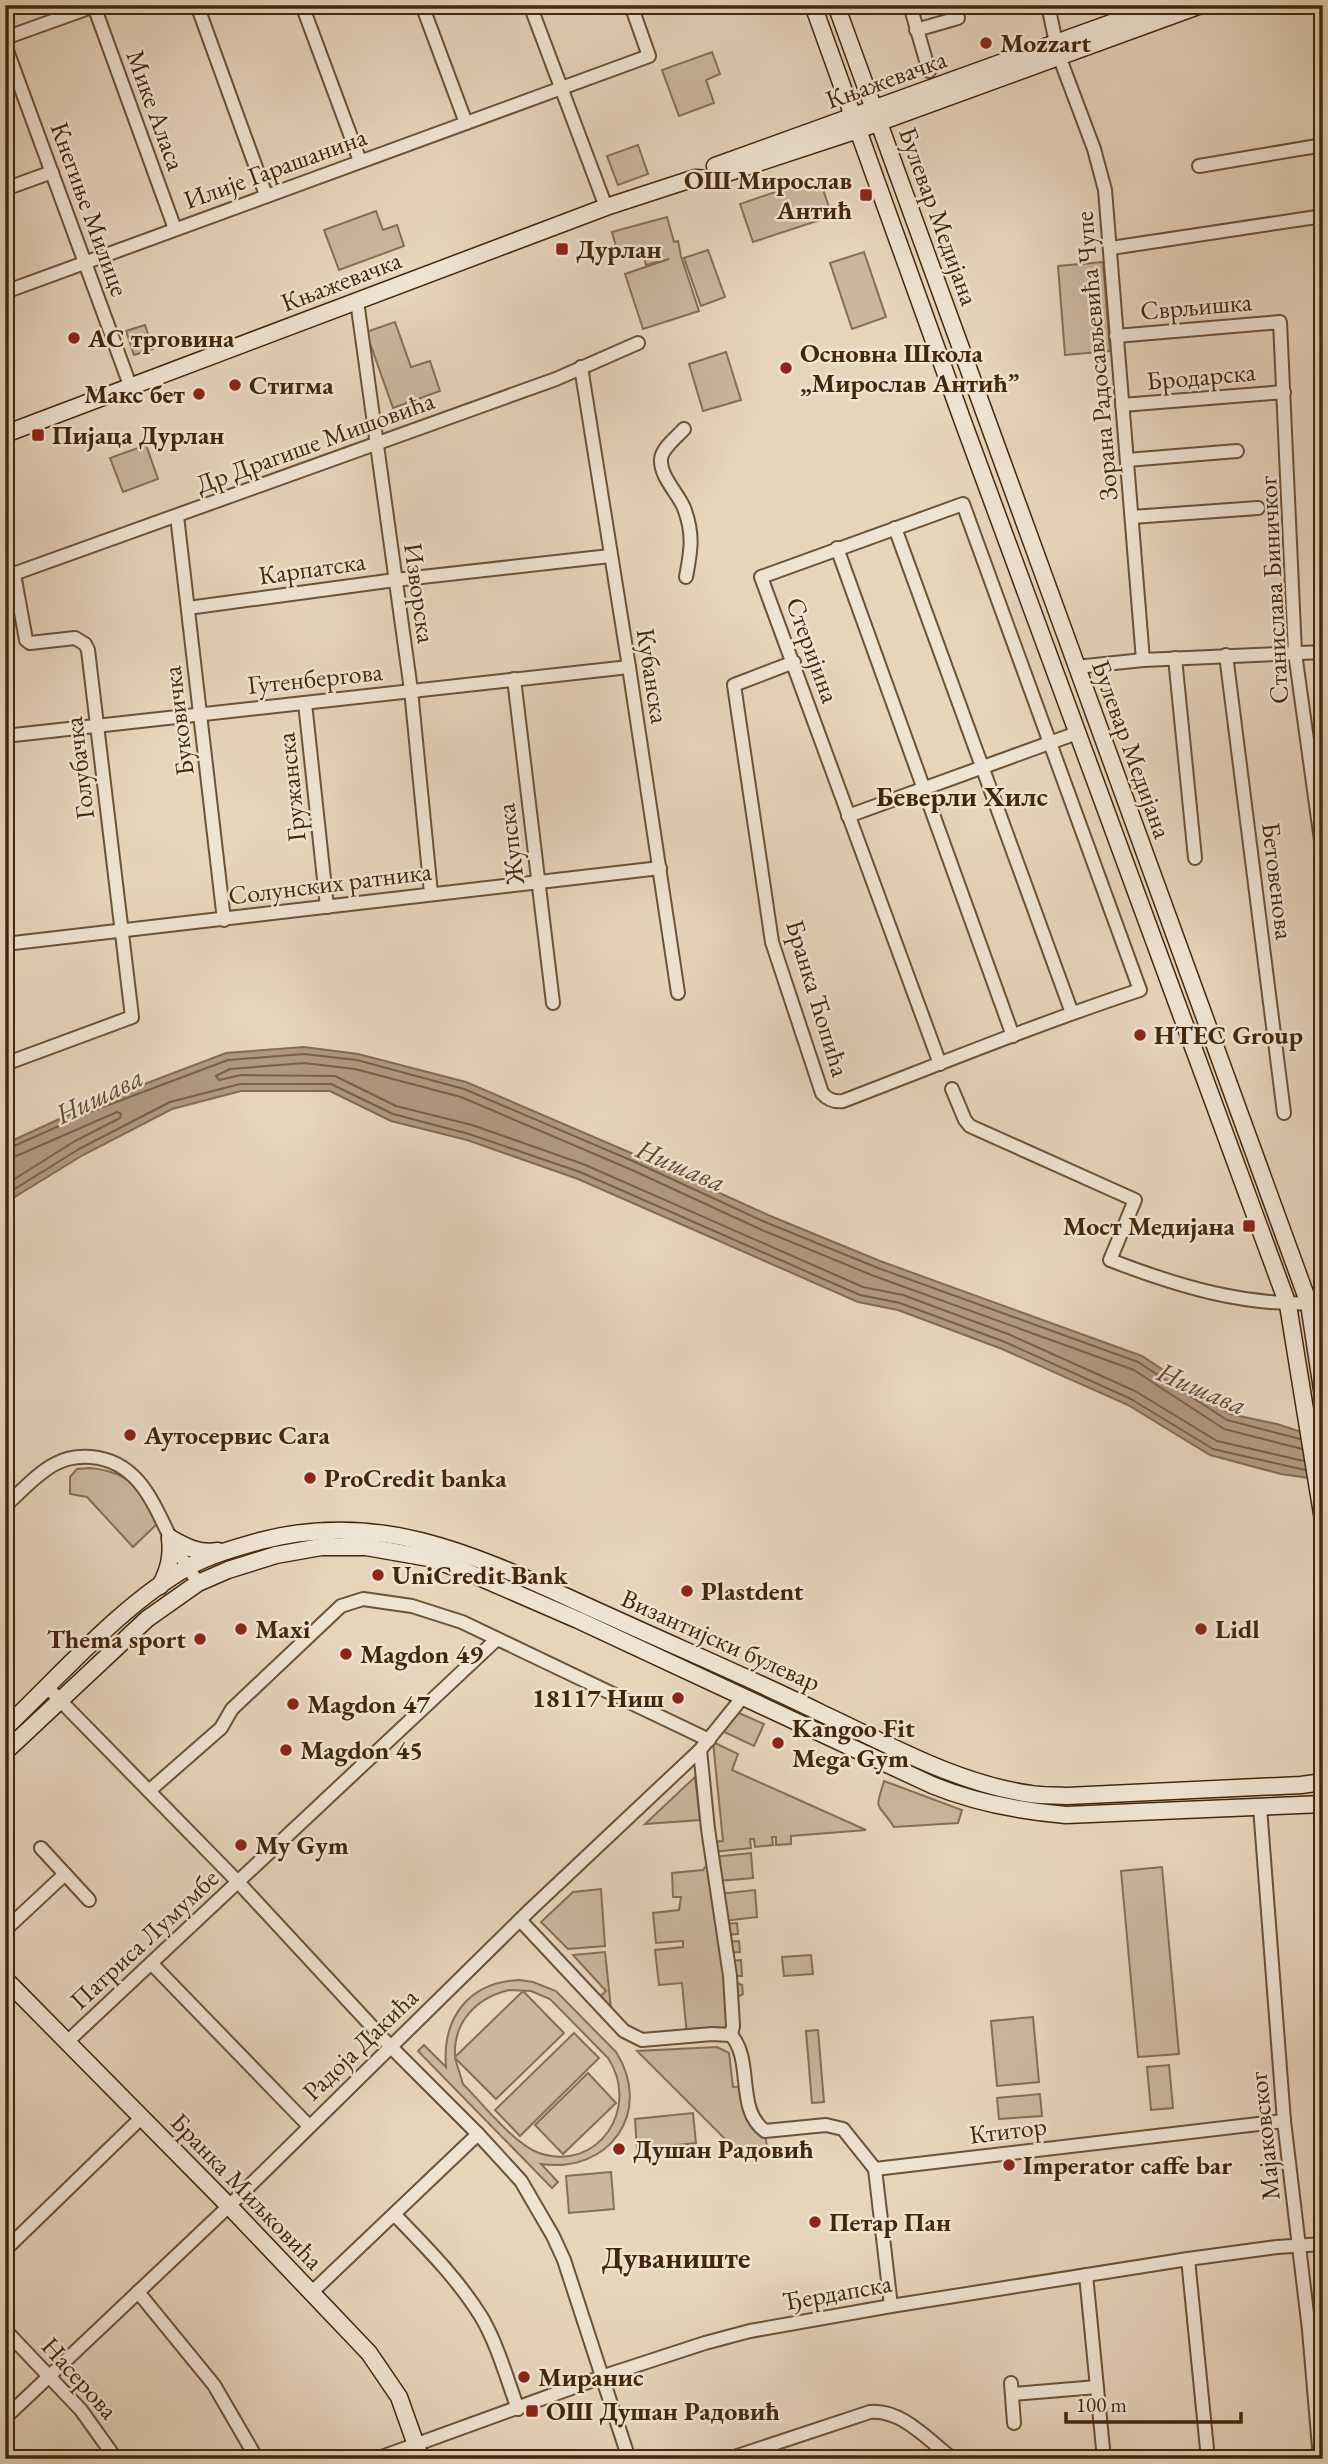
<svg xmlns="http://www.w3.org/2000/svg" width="1328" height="2464" font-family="'EB Garamond',serif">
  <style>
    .green { fill: #cab79d; stroke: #876f54; stroke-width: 2; fill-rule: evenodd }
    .water { fill: #af997f; stroke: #846b51; stroke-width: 2 }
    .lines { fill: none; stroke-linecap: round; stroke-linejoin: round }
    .shore { stroke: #7a6045; stroke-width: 2 }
    .street-casing { stroke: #6c5237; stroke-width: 16 }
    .secondary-casing { stroke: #44270b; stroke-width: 19 }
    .street { stroke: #efe3d3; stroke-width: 12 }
    .secondary { stroke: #efe3d3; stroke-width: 16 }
    .poi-dot { fill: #8f2418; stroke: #efe3d3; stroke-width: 2.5 }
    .labels { text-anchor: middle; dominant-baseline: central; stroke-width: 5; stroke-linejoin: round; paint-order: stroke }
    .poi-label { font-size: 26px; font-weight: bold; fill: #44270b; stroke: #efe3d3; text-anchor: start }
    .street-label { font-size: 26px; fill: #44270b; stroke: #efe3d3 }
    .neighbourhood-label { font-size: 28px; font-weight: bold; fill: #44270b; stroke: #efe3d3 }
    .water-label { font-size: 28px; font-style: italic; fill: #64492e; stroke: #efe3d3 }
    .quarter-label { font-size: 30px; font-weight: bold; fill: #44270b; stroke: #efe3d3 }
  </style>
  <rect width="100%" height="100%" fill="#e6d4bb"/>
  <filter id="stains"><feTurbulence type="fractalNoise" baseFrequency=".00286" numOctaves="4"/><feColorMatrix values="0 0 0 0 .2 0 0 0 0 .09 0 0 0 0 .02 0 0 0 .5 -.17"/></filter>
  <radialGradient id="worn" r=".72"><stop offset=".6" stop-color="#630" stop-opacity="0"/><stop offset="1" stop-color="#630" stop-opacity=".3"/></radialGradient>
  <g class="green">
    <polygon points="712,52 720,74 706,80 714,103 679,116 662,70"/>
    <polygon points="638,145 648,174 618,185 607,156"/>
    <polygon points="819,177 832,216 753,242 740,204"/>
    <polygon points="376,211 383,230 397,225 404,246 339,270 324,230"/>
    <polygon points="667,217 674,242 678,241 681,256 699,311 643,329 625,274 669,259 646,265 642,250 619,257 612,232"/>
    <polygon points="708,250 725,297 701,306 684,258"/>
    <polygon points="864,252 886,317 852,329 830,263"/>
    <polygon points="1103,262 1110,351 1065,355 1058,266"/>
    <polygon points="395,322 411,367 430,361 440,391 393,408 366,332"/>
    <polygon points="145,325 153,349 134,355 126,331"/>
    <polygon points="726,352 741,400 703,411 689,364"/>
    <polygon points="146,445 158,479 123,492 110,458"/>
    <path d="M90,1468C131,1472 139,1489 159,1522L133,1547L87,1497L70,1494V1477L77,1469Z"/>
    <polygon points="732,1710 764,1724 754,1746 718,1729"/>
    <polygon points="713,1742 738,1754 732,1770 866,1830 791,1836 791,1844 776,1845 776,1837 772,1837 773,1845 755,1847 754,1839 750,1839 751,1848 712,1852 710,1842 723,1841"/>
    <polygon points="695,1777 700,1820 645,1824"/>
    <path d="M884,1781L962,1810L958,1823L894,1827C877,1800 874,1814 884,1781Z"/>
    <polygon points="751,1853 753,1878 718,1881 719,1894 755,1890 757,1917 723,1921 724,1924 737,1923 738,1934 726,1935 726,1942 739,1941 740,1952 728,1953 728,1961 741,1960 742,1976 731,1976 735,1982 742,1985 743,1994 736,1998 731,2035 687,2036 682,1983 659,1985 655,1950 683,1947 683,1941 656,1943 653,1913 679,1910 681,1897 673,1897 672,1873 703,1870 713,1857"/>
    <polygon points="1162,1867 1179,2054 1138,2057 1121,1871"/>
    <polygon points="601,1889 605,1946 568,1949 541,1922 573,1892"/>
    <polygon points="605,1952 612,2018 595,2001 606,1991 573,1955"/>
    <polygon points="811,1955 813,1974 784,1976 782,1957"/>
    <path d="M520,1980L533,1982L556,1991L616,2052C654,2112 609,2174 541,2164L558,2182L552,2188L418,2051L424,2045L446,2067C442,2017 469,1982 520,1980ZM509,1990L531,1991L550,1999L608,2058C641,2108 598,2173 539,2153C515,2145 482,2103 463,2084L455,2058L496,2099L564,2033L523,1991L455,2057C453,2022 476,1998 509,1990Z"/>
    <polygon points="1033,2017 1039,2082 997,2086 991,2021"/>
    <polygon points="818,2030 824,2102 812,2103 806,2031"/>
    <polygon points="574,2033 599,2058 520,2136 495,2110"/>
    <polygon points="717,2047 729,2053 733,2087 747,2086 765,2131 767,2148 736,2150 637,2051"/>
    <polygon points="1169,2065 1173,2108 1151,2110 1147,2067"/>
    <polygon points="588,2073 616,2103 563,2154 535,2125"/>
    <polygon points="1040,2094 1042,2116 999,2119 997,2098"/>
    <polygon points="693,2113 696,2143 637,2149 635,2119"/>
    <polygon points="611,2172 614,2209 569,2213 566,2176"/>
  </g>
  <polygon class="water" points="304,1047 358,1054 466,1082 638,1156 768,1215 880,1261 1142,1356 1230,1414 1277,1424 1323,1439 1323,1480 1281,1474 1210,1455 1128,1405 1002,1349 898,1310 858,1302 578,1179 467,1140 391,1121 330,1091 241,1091 172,1109 83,1155 5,1203 5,1144 92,1104 226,1053"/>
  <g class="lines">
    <g class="shore">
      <polyline points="5,1150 95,1110 228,1060 304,1054 357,1060 464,1089 635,1162 765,1222 878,1268 1138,1362 1227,1420 1300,1439"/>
      <polyline points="5,1159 14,1157 117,1112 121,1114 120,1118 75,1141 5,1185"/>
      <polyline points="5,1195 79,1149 170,1102 240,1084 331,1084 393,1114 469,1134 580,1172 860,1295 900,1303 1005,1342 1131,1399 1213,1449 1305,1470"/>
      <polyline points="1302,1449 1224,1429 1134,1370 874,1276 762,1230 632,1170 461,1097 355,1069 304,1063 230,1069 216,1076 219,1080 241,1075 335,1076 396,1106 472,1125 583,1164 863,1287 903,1295 1008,1334 1135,1391 1217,1441 1304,1461"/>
    </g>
    <g class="street-casing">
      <g id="street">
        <polyline points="197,5 266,195"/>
        <polyline points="302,5 360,161"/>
        <polyline points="422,5 466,123"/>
        <polyline points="530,5 606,207"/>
        <polyline points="910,5 929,71"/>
        <polyline points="1048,5 1056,43"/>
        <polyline points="94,6 175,229"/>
        <polyline points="916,30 958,18 954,5"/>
        <polyline points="5,38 97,5"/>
        <polyline points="5,45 131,388"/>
        <polyline points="1059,56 1094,149 1105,190 1143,660"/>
        <polyline points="1199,166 1323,145"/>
        <polyline points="5,189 52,172"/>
        <polyline points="1111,248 1323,216"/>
        <polyline points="5,292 649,56 631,5"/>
        <polyline points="357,301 411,690 431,893"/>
        <polyline points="1116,336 1280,322 1295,653 1323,855"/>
        <polyline points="581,367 629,667 678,993"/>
        <polyline points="1122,405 1284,392"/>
        <path d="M684,429C677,437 662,448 661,459C660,477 678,493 684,508C694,534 691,551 686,577"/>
        <polyline points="1127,460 1237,451"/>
        <polyline points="177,516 224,920"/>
        <polyline points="1132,517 1258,508"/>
        <polyline points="895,528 1072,1013"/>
        <polyline points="837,548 1013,1036"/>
        <polyline points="5,577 556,379 638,343"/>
        <polyline points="188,608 395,580 610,556"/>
        <polyline points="1226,655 1284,1113"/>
        <polyline points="1175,658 1195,858"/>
        <path d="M794,662L734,685L772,942L822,1093C828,1100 834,1102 843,1101C942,1063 1040,1023 1140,990L963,504L761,577L940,1064"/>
        <polyline points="1076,667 1143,660 1323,652"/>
        <polyline points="514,679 553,1003"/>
        <polyline points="305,703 327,907"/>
        <polyline points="5,736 629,667"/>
        <polyline points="848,816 1077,733"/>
        <path d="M5,944C224,920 441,892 660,868"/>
        <polyline points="5,1064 132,1017 88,650 85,644 75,638 30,643 26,640 14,574"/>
        <path d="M952,1089L965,1120L970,1126L1135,1200L1110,1260C1180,1287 1246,1307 1323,1303"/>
        <path d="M5,1506C21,1492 36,1474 55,1464C66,1458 78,1456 91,1457C137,1461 152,1500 170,1537C177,1553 189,1568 198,1583"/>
        <polyline points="47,1687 238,1882 390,2046 478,2134 521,2181 553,2236 564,2260 629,2459"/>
        <path d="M700,1750L708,1829L730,1976L733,2026L731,2035C754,2061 735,2109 765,2131L826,2125L843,2129L875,2169"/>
        <polyline points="149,1791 221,1728 232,1709 341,1606 363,1599 412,1606 462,1622 709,1740"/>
        <polyline points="1260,1807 1284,2121 1309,2330 1320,2459"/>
        <polyline points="41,1848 89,1900"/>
        <polyline points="520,1920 624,2031 642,2040 712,2034 731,2035"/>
        <polyline points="5,1930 65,1874"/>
        <polyline points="151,1963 309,2126"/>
        <polyline points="68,2041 497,1639"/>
        <polyline points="875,2169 1284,2121"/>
        <polyline points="875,2169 891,2306"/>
        <path d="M395,2215C426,2247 458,2279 482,2318C498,2346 507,2379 518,2409"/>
        <polyline points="5,2250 141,2118"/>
        <polyline points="1188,2259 1208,2459"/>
        <polyline points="1086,2275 1104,2459"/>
        <polyline points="138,2292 214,2385 257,2459"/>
        <polyline points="311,2293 478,2134"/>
        <polyline points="5,2330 81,2410 116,2459"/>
        <polyline points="1011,2383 1014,2423"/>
        <polyline points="1012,2394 1097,2387"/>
        <polyline points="5,2418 229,2206 530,1910 700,1750 742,1698"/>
        <polyline points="376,2459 610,2374 705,2343 750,2331 891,2306 1188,2259 1277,2247 1323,2244"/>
        <path d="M728,2459L870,2412C902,2409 929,2441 953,2459"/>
      </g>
    </g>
    <g class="secondary-casing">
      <g id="secondary">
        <polyline points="813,5 962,419 1288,1305 1323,1520"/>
        <polyline points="836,5 1309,1304 1323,1396"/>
        <polyline points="715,166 1161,5"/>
        <polyline points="5,434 606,207 695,178 709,179 858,130 1201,5"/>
        <path d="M170,1538C186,1547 199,1554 218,1551"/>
        <path d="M160,1586C169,1570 172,1556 170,1538"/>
        <path d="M5,1728C61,1675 121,1605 188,1567C210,1555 235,1548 260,1541C391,1506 494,1565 611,1617C681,1649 752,1679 821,1713C888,1744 957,1784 1031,1794C1043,1796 1055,1795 1067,1796L1301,1785L1323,1782"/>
        <path d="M5,1752L147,1619L198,1583L228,1570L276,1555L321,1547H366L429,1558L465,1571L578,1620L932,1785C976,1803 1019,1811 1066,1815L1323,1804"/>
        <polyline points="5,1979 229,2206 369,2353 399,2397 421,2459"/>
      </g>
    </g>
    <use href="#street" class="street"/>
    <use href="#secondary" class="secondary"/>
  </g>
  <g class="poi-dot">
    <circle cx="986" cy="43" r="7"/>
    <rect x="859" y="188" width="14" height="14" rx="3.5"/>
    <rect x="555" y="242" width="14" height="14" rx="3.5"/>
    <circle cx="74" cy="338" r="7"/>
    <circle cx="786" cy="368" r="7"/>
    <circle cx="235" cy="385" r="7"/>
    <circle cx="199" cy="394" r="7"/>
    <rect x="31" y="428" width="14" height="14" rx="3.5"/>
    <circle cx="1140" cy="1035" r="7"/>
    <rect x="1242" y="1219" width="14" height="14" rx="3.5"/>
    <circle cx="130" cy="1435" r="7"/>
    <circle cx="310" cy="1478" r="7"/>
    <circle cx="378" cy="1575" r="7"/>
    <circle cx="687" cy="1591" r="7"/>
    <circle cx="241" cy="1629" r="7"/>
    <circle cx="1201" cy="1629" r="7"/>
    <circle cx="200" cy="1639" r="7"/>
    <circle cx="346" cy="1654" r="7"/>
    <circle cx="678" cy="1698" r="7"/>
    <circle cx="293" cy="1704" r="7"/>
    <circle cx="778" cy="1743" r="7"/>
    <circle cx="286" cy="1750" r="7"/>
    <circle cx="241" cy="1845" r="7"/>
    <circle cx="619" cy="2149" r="7"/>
    <circle cx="1009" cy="2165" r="7"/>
    <circle cx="815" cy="2222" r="7"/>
    <circle cx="524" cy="2377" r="7"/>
    <rect x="525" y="2404" width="14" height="14" rx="3.5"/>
  </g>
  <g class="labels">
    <g class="poi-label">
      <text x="1000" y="43">Mozzart</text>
      <text x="852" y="180" text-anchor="end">ОШ Мирослав<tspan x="852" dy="30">Антић</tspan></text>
      <text x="576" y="249">Дурлан</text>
      <text x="88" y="338">АС трговина</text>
      <text x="800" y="353">Основна Школа<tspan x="800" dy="30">„Мирослав Антић”</tspan></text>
      <text x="249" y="385">Стигма</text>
      <text x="185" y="394" text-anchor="end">Макс бет</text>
      <text x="52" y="435">Пијаца Дурлан</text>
      <text x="1154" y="1035">HTEC Group</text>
      <text x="1235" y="1226" text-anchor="end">Мост Медијана</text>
      <text x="144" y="1435">Аутосервис Сага</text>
      <text x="324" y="1478">ProCredit banka</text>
      <text x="392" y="1575">UniCredit Bank</text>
      <text x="701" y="1591">Plastdent</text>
      <text x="255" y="1629">Maxi</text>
      <text x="1215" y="1629">Lidl</text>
      <text x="186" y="1639" text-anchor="end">Thema sport</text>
      <text x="360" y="1654">Magdon 49</text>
      <text x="664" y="1698" text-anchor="end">18117 Ниш</text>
      <text x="307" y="1704">Magdon 47</text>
      <text x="792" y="1728">Kangoo Fit<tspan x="792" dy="30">Mega Gym</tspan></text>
      <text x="300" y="1750">Magdon 45</text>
      <text x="255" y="1845">My Gym</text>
      <text x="633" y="2149">Душан Радовић</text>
      <text x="1023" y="2165">Imperator caffe bar</text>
      <text x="829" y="2222">Петар Пан</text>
      <text x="538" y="2377">Миранис</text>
      <text x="546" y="2411">ОШ Душан Радовић</text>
    </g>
    <g class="street-label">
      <text transform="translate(886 79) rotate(-20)">Књажевачка</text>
      <text transform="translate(156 110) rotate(70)">Мике Аласа</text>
      <text transform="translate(275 168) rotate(-20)">Илије Гарашанина</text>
      <text transform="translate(90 209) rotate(70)">Кнегиње Милице</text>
      <text transform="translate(939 216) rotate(70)">Булевар Медијана</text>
      <text transform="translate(341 281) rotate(-21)">Књажевачка</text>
      <text transform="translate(1196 306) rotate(-5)">Сврљишка</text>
      <text transform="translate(1096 356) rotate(-95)">Зорана Радосављевића Чупе</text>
      <text transform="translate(1201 376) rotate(-5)">Бродарска</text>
      <text transform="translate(315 442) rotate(-20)">Др Драгише Мишовића</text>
      <text transform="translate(312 568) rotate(-8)">Карпатска</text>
      <text transform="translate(1273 590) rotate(-93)">Станислава Биничког</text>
      <text transform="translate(420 593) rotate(82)">Изворска</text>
      <text transform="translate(813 650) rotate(70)">Стеријина</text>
      <text transform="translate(653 676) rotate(81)">Кубанска</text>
      <text transform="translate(315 678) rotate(-6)">Гутенбергова</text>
      <text transform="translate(178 721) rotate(-97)">Буковичка</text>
      <text transform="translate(1132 749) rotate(70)">Булевар Медијана</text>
      <text transform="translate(79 768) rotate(-97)">Голубачка</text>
      <text transform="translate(291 787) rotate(-96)">Гружанска</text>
      <text transform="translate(510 844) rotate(-97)">Жупска</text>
      <text transform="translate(1278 881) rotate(83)">Бетовенова</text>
      <text transform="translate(330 883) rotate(-7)">Солунских ратника</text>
      <text transform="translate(818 998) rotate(73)">Бранка Ћопића</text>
      <text transform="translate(721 1640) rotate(24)">Византијски булевар</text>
      <text transform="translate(144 1939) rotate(-43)">Патриса Лумумбе</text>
      <text transform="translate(360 2044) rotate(-44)">Радоја Дакића</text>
      <text transform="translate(1008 2130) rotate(-7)">Ктитор</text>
      <text transform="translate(1264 2136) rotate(-96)">Мајаковског</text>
      <text transform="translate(247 2191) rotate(46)">Бранка Миљковића</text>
      <text transform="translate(837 2292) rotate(-10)">Ђердапска</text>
      <text transform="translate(80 2378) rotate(48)">Насерова</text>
    </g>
    <g class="neighbourhood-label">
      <text x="962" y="796">Беверли Хилс</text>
    </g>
    <g class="water-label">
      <text transform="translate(99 1095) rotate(-26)">Нишава</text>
      <text transform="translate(681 1165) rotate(23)">Нишава</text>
      <text transform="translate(1202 1388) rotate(23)">Нишава</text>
    </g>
    <g class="quarter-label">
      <text x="676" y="2257">Дуваниште</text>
    </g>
  </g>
  <rect width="1328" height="2464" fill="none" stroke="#e6d4bb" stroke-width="28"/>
  <rect x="7" y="7" width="1314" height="2450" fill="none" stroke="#44270b" stroke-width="3.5"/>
  <rect x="14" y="14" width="1300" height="2436" fill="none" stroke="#44270b" stroke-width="2"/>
  <path d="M1066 2412v10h175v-10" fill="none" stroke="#44270b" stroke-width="3.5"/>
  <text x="1076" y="2412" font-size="21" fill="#44270b" stroke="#efe3d3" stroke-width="5" paint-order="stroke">100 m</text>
  <rect width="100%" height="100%" filter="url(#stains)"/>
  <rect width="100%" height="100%" fill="url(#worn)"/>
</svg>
